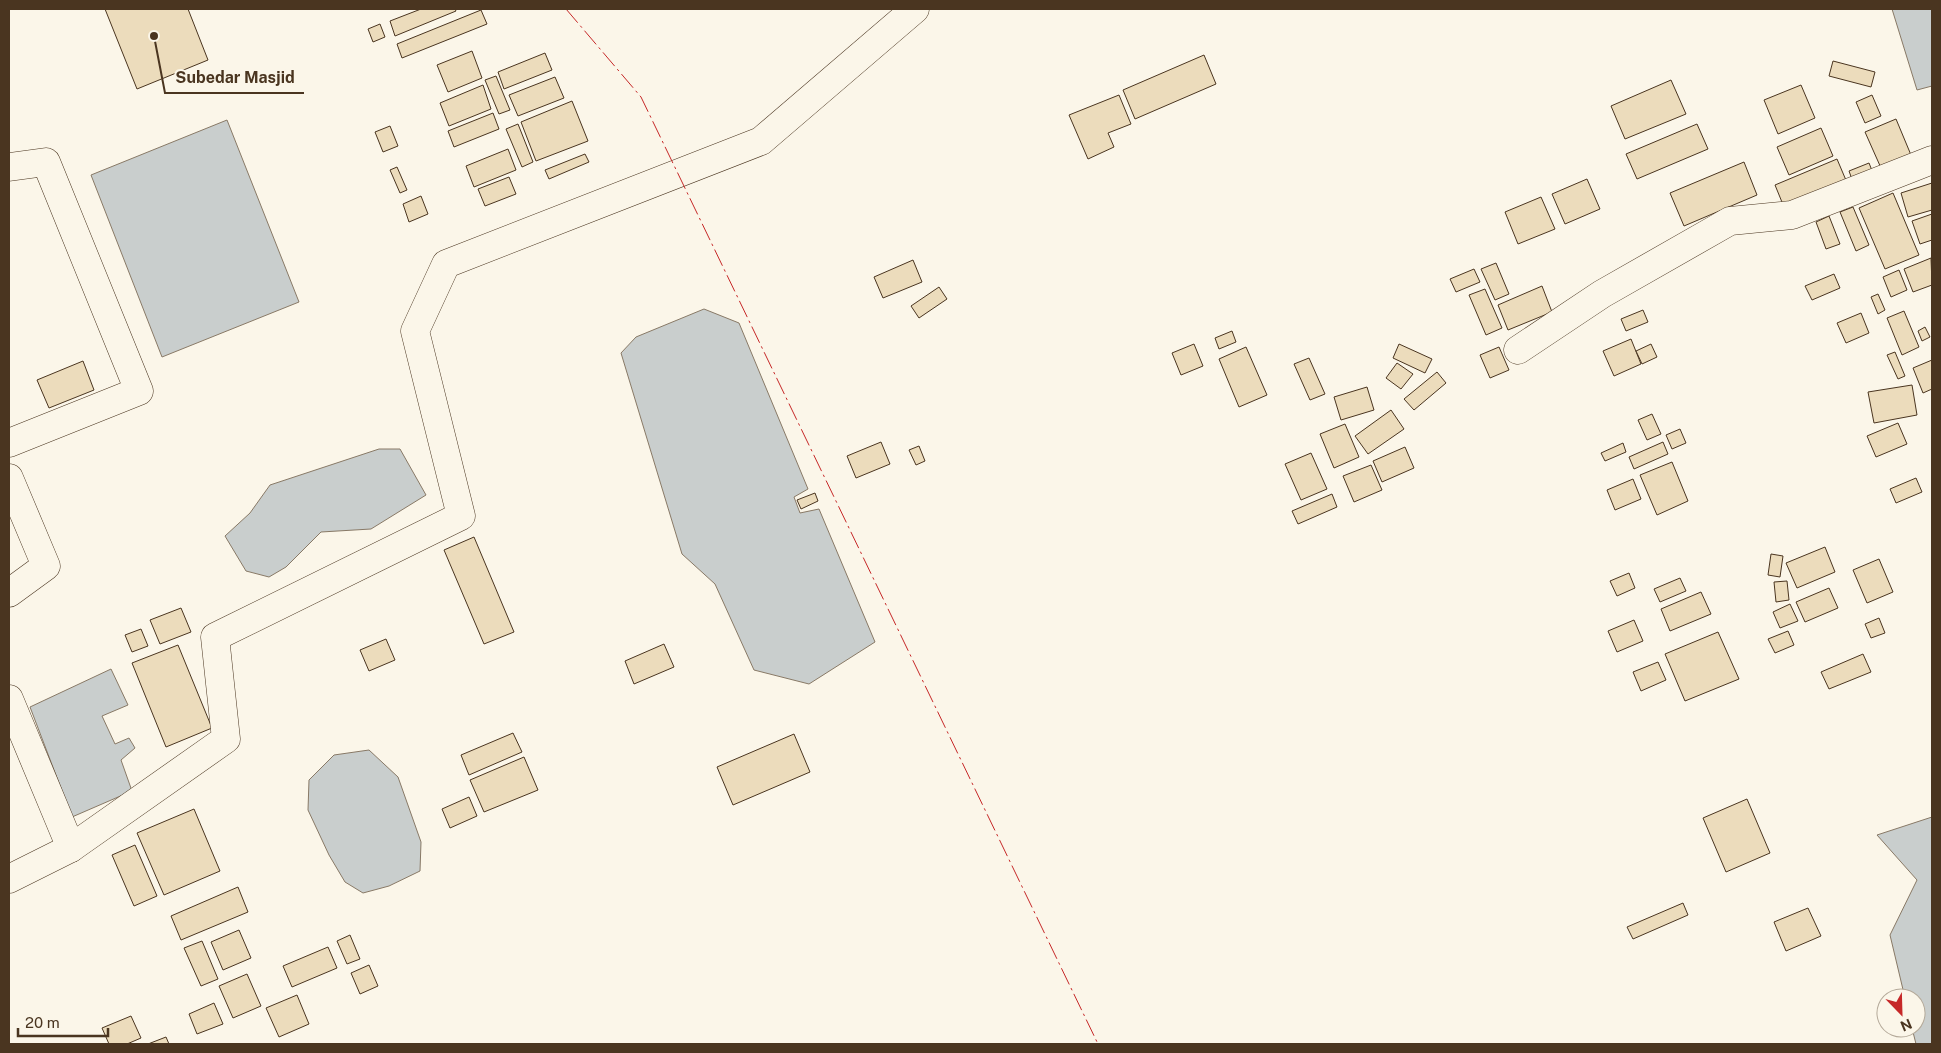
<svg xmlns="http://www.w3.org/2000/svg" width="1941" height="1053" font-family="'Public Sans',sans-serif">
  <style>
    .water { fill: #c9cecd; stroke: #887966 }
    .building { fill: #ecdcbc; stroke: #4a3520 }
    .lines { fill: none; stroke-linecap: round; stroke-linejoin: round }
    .street-casing { stroke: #4a3520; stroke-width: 29 }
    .street { stroke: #fbf6e9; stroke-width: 28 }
    .power { stroke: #c62828; stroke-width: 1; stroke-dasharray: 18 4 2.5 4; stroke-linecap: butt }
    .leader { fill: none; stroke: #4a3520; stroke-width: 2 }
    .callout-dot { fill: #4a3520; stroke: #fbf6e9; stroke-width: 2 }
    .callout-label { font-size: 16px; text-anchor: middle; font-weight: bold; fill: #4a3520; stroke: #fbf6e9; stroke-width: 4; stroke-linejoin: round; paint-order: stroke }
  </style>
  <rect width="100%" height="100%" fill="#fbf6e9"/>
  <g class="water">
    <polygon points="1892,9 1932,9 1932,86 1917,90"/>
    <polygon points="227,120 299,302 162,357 91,175"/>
    <polygon points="704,309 739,323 808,489 794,497 800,513 819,509 875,642 809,684 754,670 715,584 682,554 621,353 636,337"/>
    <polygon points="379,449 400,449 426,495 371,529 321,532 286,567 269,577 246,571 225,536 250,513 270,485"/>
    <polygon points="111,669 128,705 102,716 115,744 129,738 135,748 121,760 132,791 72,817 30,707"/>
    <polygon points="369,750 398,777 421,842 420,871 389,886 363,893 345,882 329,855 308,810 309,780 334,755"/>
    <polygon points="1932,817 1932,1044 1916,1044 1912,1028 1916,1028 1916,998 1905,998 1890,935 1917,880 1877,835"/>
  </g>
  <g class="building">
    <polygon points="105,9 188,9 208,60 137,89"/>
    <polygon points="421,9 455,9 456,11 395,36 390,21"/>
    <polygon points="481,10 487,24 402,58 397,44"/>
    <polygon points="380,24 385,37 373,42 368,29"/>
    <polygon points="472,51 482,78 448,92 437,65"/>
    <polygon points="545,53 552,70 504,89 498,72"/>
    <polygon points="1204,55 1216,84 1135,119 1123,90"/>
    <polygon points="1833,61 1875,72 1871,87 1829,76"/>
    <polygon points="496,76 510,110 499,114 485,80"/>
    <polygon points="555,77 564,98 518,116 509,95"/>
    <polygon points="1671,80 1686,114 1625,139 1611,106"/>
    <polygon points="483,85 491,109 449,126 440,103"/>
    <polygon points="1801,85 1815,118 1778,134 1764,100"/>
    <polygon points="1119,95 1131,124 1108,133 1114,147 1088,159 1069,115"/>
    <polygon points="1872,95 1881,116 1865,123 1856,102"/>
    <polygon points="572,101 588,141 536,161 521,122"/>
    <polygon points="493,113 499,129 454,147 448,131"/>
    <polygon points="1896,119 1911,155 1881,168 1865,132"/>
    <polygon points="518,124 533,162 522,167 506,129"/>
    <polygon points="1697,124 1708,149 1637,179 1626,154"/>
    <polygon points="390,126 398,146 383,152 375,132"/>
    <polygon points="1821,128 1833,156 1789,175 1777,147"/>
    <polygon points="508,149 516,170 474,187 466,166"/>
    <polygon points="585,154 589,162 549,179 545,170"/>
    <polygon points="1837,159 1848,185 1786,212 1775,185"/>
    <polygon points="1744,162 1757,195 1684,226 1670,193"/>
    <polygon points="1869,163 1873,173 1853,182 1849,171"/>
    <polygon points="397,167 407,190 400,193 390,170"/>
    <polygon points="509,177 516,194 485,206 478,189"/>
    <polygon points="1587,179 1600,209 1565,224 1552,194"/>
    <polygon points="1932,183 1932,210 1908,217 1901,193"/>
    <polygon points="1893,193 1919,255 1885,269 1859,208"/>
    <polygon points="421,196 428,214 409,222 403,204"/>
    <polygon points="1541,197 1555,229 1518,244 1505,212"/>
    <polygon points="1853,207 1869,245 1856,251 1840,212"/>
    <polygon points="1932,214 1932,240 1920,244 1912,221"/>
    <polygon points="1829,216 1840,244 1826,249 1816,222"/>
    <polygon points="1931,258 1932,285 1913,292 1904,269"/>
    <polygon points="913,260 922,282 883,298 874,277"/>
    <polygon points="1496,263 1509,294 1495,300 1481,269"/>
    <polygon points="1474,269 1480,282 1456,292 1450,279"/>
    <polygon points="1899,270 1907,290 1891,297 1883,277"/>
    <polygon points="1834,274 1840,288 1812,300 1805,286"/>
    <polygon points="1542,286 1552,312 1508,330 1498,305"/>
    <polygon points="939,287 947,299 919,318 911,306"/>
    <polygon points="1485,289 1502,328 1486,335 1469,295"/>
    <polygon points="1878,294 1885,310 1878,314 1871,297"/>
    <polygon points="1643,310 1648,322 1626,331 1621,319"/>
    <polygon points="1904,311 1919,347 1902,355 1887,318"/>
    <polygon points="1861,313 1869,333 1846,343 1837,323"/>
    <polygon points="1925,327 1930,337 1922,341 1918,331"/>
    <polygon points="1232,331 1236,342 1219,349 1215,338"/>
    <polygon points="1631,339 1641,364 1614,376 1603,351"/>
    <polygon points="1194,344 1203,366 1181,375 1172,353"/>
    <polygon points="1399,344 1432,359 1425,373 1393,358"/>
    <polygon points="1651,344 1657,357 1642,364 1636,351"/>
    <polygon points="1246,347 1267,395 1239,407 1219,359"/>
    <polygon points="1499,347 1509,370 1490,378 1480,355"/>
    <polygon points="1895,352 1905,376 1898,379 1887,355"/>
    <polygon points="1309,358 1325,394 1310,400 1294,364"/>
    <polygon points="1932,360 1932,389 1923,393 1913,368"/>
    <polygon points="83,361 94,390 49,408 37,380"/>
    <polygon points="1397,363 1413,374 1401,389 1386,378"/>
    <polygon points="1437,372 1446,383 1414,410 1404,399"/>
    <polygon points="1912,385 1917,415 1874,423 1868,392"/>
    <polygon points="1367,387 1374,410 1341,420 1334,397"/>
    <polygon points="1391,410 1404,429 1368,454 1355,436"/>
    <polygon points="1652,414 1661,434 1647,440 1638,420"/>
    <polygon points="1898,423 1907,444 1876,457 1867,436"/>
    <polygon points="1345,424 1359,457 1334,468 1320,434"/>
    <polygon points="1680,429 1686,443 1672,449 1666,435"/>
    <polygon points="881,442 890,464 856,478 847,456"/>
    <polygon points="1663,442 1668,454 1634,469 1629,457"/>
    <polygon points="1623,443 1626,452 1605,461 1601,453"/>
    <polygon points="919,446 925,461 916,465 909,450"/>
    <polygon points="1405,447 1414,468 1382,482 1373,461"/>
    <polygon points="1311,453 1327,489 1301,500 1285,464"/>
    <polygon points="1672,462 1688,501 1657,515 1640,475"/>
    <polygon points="1371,465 1382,490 1354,502 1343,476"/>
    <polygon points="1916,478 1922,492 1896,503 1890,489"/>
    <polygon points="1633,479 1641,499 1615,510 1607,490"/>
    <polygon points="815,493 818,501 801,509 797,500"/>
    <polygon points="1332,494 1337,507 1298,524 1292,511"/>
    <polygon points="474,537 514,632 484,644 444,550"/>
    <polygon points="1825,547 1835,572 1797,588 1786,563"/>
    <polygon points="1771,554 1783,556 1780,577 1768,575"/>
    <polygon points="1879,559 1893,592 1867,603 1853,570"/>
    <polygon points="1629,573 1635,588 1617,596 1610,581"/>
    <polygon points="1680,578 1686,591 1660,602 1654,589"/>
    <polygon points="1787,581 1789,600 1776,602 1774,582"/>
    <polygon points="1829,588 1838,608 1805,622 1796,602"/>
    <polygon points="1701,592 1711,614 1670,631 1661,609"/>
    <polygon points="1790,604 1798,621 1780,628 1773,612"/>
    <polygon points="181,608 191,632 160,644 150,620"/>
    <polygon points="1879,618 1885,633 1871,638 1865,624"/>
    <polygon points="1634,620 1643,641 1617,652 1608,631"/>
    <polygon points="141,629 148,646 132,652 125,635"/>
    <polygon points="1788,631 1794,645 1775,653 1768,639"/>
    <polygon points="1718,632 1739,679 1685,701 1665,654"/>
    <polygon points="386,639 395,660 369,671 360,650"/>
    <polygon points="664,644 674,667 634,684 625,661"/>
    <polygon points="178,645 212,728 166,747 132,663"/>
    <polygon points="1863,654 1871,672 1829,689 1821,672"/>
    <polygon points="1658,662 1666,680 1641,691 1633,672"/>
    <polygon points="513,733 522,752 469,775 461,755"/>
    <polygon points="794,734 810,772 733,805 717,767"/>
    <polygon points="524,757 538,790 484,812 470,780"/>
    <polygon points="469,797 477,816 450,828 442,809"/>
    <polygon points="1747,799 1770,853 1726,872 1703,818"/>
    <polygon points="194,809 220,871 164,895 137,833"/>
    <polygon points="135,845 157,896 134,906 112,855"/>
    <polygon points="238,887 248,912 181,940 171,916"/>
    <polygon points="1683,903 1688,915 1633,939 1627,927"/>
    <polygon points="1808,908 1821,936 1786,951 1774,922"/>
    <polygon points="239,930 251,958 223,970 211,942"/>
    <polygon points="350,935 360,959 347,964 337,941"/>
    <polygon points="202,941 218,979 201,986 184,948"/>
    <polygon points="328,947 337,968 292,987 283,966"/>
    <polygon points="369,965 378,986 360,994 351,973"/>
    <polygon points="247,974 261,1006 233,1018 219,986"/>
    <polygon points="297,995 309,1024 279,1037 266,1008"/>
    <polygon points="214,1003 223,1024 197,1034 189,1014"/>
    <polygon points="131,1016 141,1038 127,1044 109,1044 102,1028"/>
    <polygon points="166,1037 169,1044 148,1044"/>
  </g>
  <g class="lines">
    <g class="street-casing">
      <g id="street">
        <polyline points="9,167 46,162 139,391 9,443"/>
        <polyline points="1518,350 1602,294 1730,221 1792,215 1932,160"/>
        <polyline points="9,478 46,566 9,593"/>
        <polyline points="9,699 71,848"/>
        <polyline points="9,879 71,848 226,739 215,637 461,516 415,331 446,264 761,141 915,9"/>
      </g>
    </g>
    <use href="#street" class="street"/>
    <polyline class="power" points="566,9 641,97 1098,1044"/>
  </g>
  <path class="leader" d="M154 36L165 93H304"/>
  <circle class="callout-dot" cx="154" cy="36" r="5"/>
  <g class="callout-label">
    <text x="235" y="83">Subedar Masjid</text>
  </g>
  <rect width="1941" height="1053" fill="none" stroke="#4a3520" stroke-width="20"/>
  <g transform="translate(1901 1013) rotate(157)"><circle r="24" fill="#fbf6e9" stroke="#b4a999"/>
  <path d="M0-4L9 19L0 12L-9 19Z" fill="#c62828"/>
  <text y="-8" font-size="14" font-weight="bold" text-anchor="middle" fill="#4a3520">N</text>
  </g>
  <path d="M18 1028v8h90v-8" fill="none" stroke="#4a3520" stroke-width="2.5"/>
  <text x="25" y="1028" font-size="15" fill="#4a3520" stroke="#fbf6e9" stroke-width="4" paint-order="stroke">20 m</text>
</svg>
